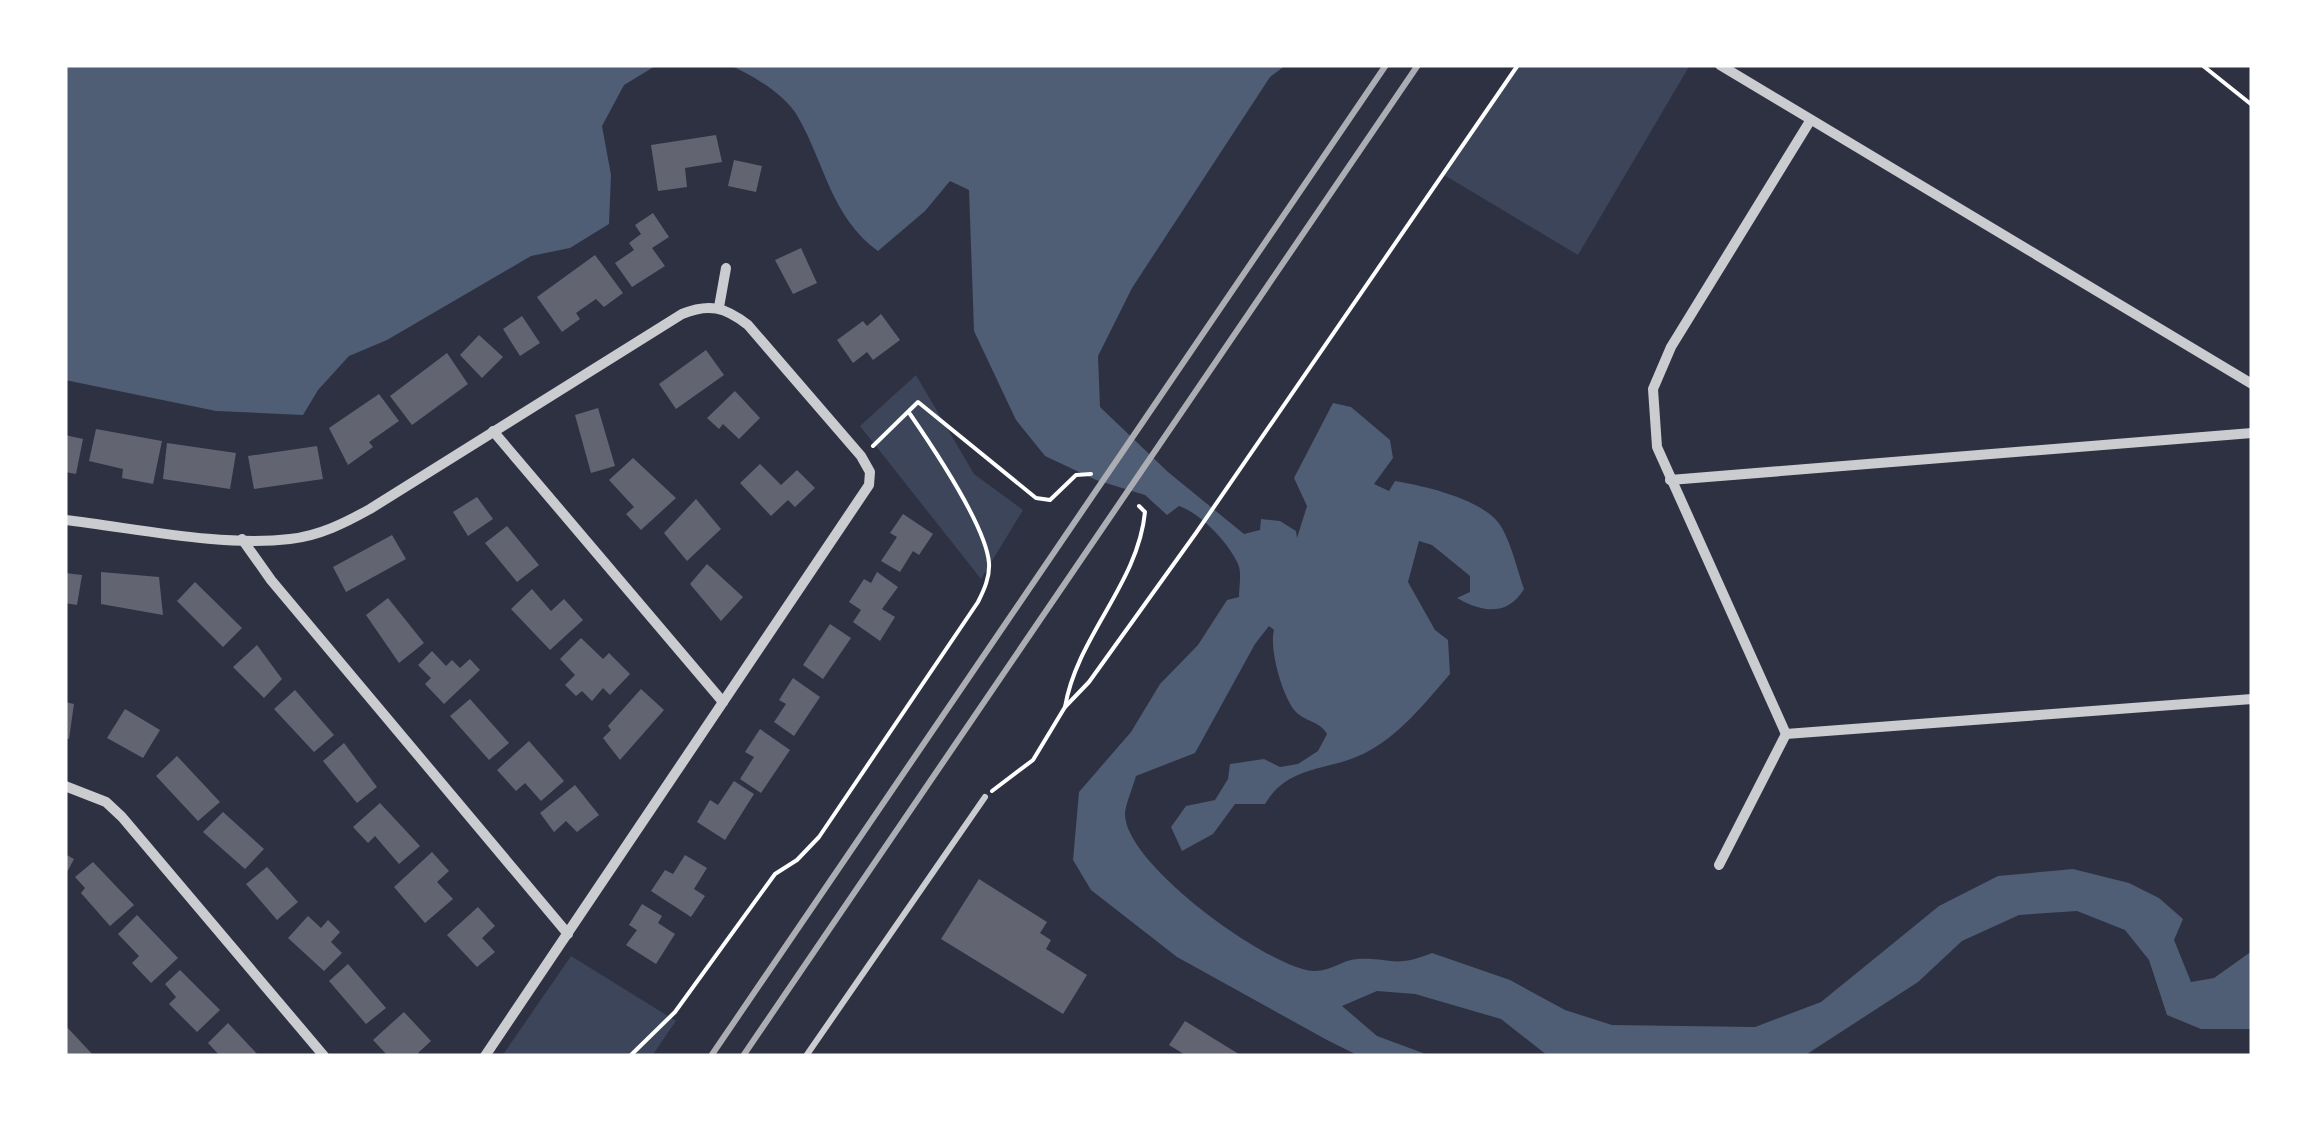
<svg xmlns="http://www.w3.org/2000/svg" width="2317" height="1121" font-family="Rubik,sans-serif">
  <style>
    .green { fill: #3c4559 }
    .water { fill: #4f5d75 }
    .building { fill: #626471 }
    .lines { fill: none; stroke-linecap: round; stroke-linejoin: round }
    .path { stroke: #fff; stroke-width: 4 }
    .service { stroke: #caccd0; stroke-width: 6 }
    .minor { stroke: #caccd0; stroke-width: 10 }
    .rail { stroke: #abadb3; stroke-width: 6 }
  </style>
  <rect width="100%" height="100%" fill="#2d3142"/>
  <g class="green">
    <polygon points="1518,65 1690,65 1578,255 1444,175"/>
    <polygon points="916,375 974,474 1023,510 981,579 860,426"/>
    <polygon points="571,956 676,1021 652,1056 502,1056"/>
  </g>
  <g class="water">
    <polygon points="65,65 657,65 624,85 602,126 611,175 609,224 570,248 531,256 387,340 349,356 318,390 303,415 216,411 65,380"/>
    <path d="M729,65H1286L1270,77L1132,288L1098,356L1100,407L1168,472L1244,534L1260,530L1261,519L1280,521L1296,531L1297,538L1307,506L1294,478L1333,403L1351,407L1390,440L1393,458L1374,484L1389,491L1395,481C1425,486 1487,500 1502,528C1512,546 1517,569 1524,589C1508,616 1483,613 1457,598L1470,592V576L1432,545L1419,541L1408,582L1435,630L1448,640L1450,674C1425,703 1400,735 1365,753C1327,772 1289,764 1265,804H1235L1213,834L1182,851L1171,827L1186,806L1215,800L1228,779L1230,764L1264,759L1280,767L1298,764L1318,751L1327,734C1320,721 1306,722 1296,712C1282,697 1269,648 1274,630L1269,626L1255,644L1195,753L1136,776C1133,787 1126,803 1125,813C1123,863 1267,967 1313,971C1330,972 1342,960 1357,959C1391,957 1393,969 1432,953L1510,980L1565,1010L1612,1025L1755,1027L1821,1002L1939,906L1998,876L2073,869L2129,883L2159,898L2183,919L2174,940L2191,982L2214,978L2252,951V1029H2201L2167,1015L2149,960L2125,930L2077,911L2019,915L1962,941L1918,982L1804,1056H1548L1501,1019L1415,994L1377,991L1342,1006L1377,1036L1431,1056H1359L1327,1040L1177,957L1091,890L1073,860L1079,792L1131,732L1160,684L1198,645L1227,600L1239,597C1239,586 1242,573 1238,564C1229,543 1200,513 1179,506L1167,515L1145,495L1096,480L1045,456L1016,420L974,331L969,190L950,181L925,211L878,251C831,217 825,164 798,117C786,95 751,74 729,65Z"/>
  </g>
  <g class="building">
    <polygon points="716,135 722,162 685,168 687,187 658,191 651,145"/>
    <polygon points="734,160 762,166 756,192 728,186"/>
    <polygon points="653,213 669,237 652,248 665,266 632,287 615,263 634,250 629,243 641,234 635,225"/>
    <polygon points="801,248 817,283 793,294 775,260"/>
    <polygon points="595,255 623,293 604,307 596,299 576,313 580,319 562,332 537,297"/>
    <polygon points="881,314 900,340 873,360 867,352 853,363 837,340 863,321 867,326"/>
    <polygon points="522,316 540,343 520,356 503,329"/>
    <polygon points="479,335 503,357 482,378 460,355"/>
    <polygon points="706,350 724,375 676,409 659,384"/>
    <polygon points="447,353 468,384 412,425 390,396"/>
    <polygon points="735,391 760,418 739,439 723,424 719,429 707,418"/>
    <polygon points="379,394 399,421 369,442 373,447 348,465 329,428"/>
    <polygon points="598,408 615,466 591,473 575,415"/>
    <polygon points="96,429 162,441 153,484 122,478 123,469 89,461"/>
    <polygon points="65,435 83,439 76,474 65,472"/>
    <polygon points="167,443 236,453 230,489 163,479"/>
    <polygon points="317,446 323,479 254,489 248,456"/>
    <polygon points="633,458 676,498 641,530 626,514 634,507 609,480"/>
    <polygon points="760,464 781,485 797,470 815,488 795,507 788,500 771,516 740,483"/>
    <polygon points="477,497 493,519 468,536 453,512"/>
    <polygon points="696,499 721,529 687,561 664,533"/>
    <polygon points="903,514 933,534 919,555 913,551 900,572 881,561 897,537 890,533"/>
    <polygon points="507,526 539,565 517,582 485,543"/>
    <polygon points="392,535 406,559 346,592 333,567"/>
    <polygon points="707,564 743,597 721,621 690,584"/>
    <polygon points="101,572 159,577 163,615 101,604"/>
    <polygon points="877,572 898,587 882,609 895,617 880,641 853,622 861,610 849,602 864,579 871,583"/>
    <polygon points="65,573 82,575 77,605 65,603"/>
    <polygon points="195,582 242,628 223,647 177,601"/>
    <polygon points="532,589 551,611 564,599 583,620 550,650 511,609"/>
    <polygon points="388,598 424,643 399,663 366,615"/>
    <polygon points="830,624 851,638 823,679 803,665"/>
    <polygon points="581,638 603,659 609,653 630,674 610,695 603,688 592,701 582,691 576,696 565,685 575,675 560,659"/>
    <polygon points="257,645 282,679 264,698 233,667"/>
    <polygon points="432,651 446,666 452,660 460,668 470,659 480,670 444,704 425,684 431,678 418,665"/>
    <polygon points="793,678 820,697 794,736 774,722 786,704 779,700"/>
    <polygon points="641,689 664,710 620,760 603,738 611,730 608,726"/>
    <polygon points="295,690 334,735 314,752 274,709"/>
    <polygon points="470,699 509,743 489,760 450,716"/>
    <polygon points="65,702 74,704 69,739 65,738"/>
    <polygon points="125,709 160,730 143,758 107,738"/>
    <polygon points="760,729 790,750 761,793 740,779 754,757 745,752"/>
    <polygon points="529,741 564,781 541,801 525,783 516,791 497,770"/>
    <polygon points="344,743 377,787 357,803 323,761"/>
    <polygon points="177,756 220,802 198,821 156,776"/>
    <polygon points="734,781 754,794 725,840 697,822 710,800 718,805"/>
    <polygon points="575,785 599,815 577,832 566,821 554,832 540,813"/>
    <polygon points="380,803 420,846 399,864 375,836 368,843 353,827"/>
    <polygon points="223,812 264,849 245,869 203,832"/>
    <polygon points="432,852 449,871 437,882 453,899 425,923 394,887"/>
    <polygon points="65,854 74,859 65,876"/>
    <polygon points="685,855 707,868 694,889 705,896 691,917 651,891 665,870 673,874"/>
    <polygon points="93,862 134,905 110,926 81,893 85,888 75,877"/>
    <polygon points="267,867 298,902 277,920 246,884"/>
    <polygon points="979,879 1047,922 1040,933 1051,940 1046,949 1087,975 1063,1014 941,939"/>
    <polygon points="642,904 662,916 658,923 675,934 656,964 626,945 637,930 629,925"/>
    <polygon points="478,907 495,926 482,938 495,952 477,967 447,935"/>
    <polygon points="137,915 178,958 151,983 132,963 139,956 118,934"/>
    <polygon points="308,916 321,928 328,920 340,932 331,942 342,953 324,971 288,938"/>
    <polygon points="348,964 386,1008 366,1024 329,981"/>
    <polygon points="180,970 220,1010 197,1032 169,1004 176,997 165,984"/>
    <polygon points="404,1012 431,1041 418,1053 421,1056 388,1056 373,1040"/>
    <polygon points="1185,1021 1242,1056 1187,1056 1169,1045"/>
    <polygon points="228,1023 259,1056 220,1056 208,1043"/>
    <polygon points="65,1025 94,1056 65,1056"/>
  </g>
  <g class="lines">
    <g class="path">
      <polyline points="2202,65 2252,105"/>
      <polyline points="873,446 918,402 1036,498 1050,500 1076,475 1091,474"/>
      <path d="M1065,707C1077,636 1138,584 1145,512L1139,506"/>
      <polyline points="992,791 1033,760 1065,707 1089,682 1196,533 1518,65"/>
      <path d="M630,1056L675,1012L775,874L797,860L819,837L978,602C984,590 990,577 989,563C986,526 932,446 910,414"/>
    </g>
    <polyline class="service" points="806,1056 985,797"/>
    <g class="minor">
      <polyline points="1720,65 2252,384"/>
      <polyline points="1810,121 1671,347 1653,389 1657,447 1786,734 2252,699"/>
      <polyline points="719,307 726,268"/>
      <polyline points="493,431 723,702"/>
      <polyline points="1670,480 2252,433"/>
      <path d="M65,520C135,528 221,547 290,539C319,536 345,523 370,509L682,314C709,303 725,307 748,325L861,456L870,472L869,485L485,1056"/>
      <polyline points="242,539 271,580 568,934"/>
      <polyline points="65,786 106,802 122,817 324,1056"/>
      <polyline points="1719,865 1786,734"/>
    </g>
    <g class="rail">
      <polyline points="711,1056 1386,65"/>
      <polyline points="743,1056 1418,65"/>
    </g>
  </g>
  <rect width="2317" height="1121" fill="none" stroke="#ffffff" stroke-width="135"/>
</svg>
